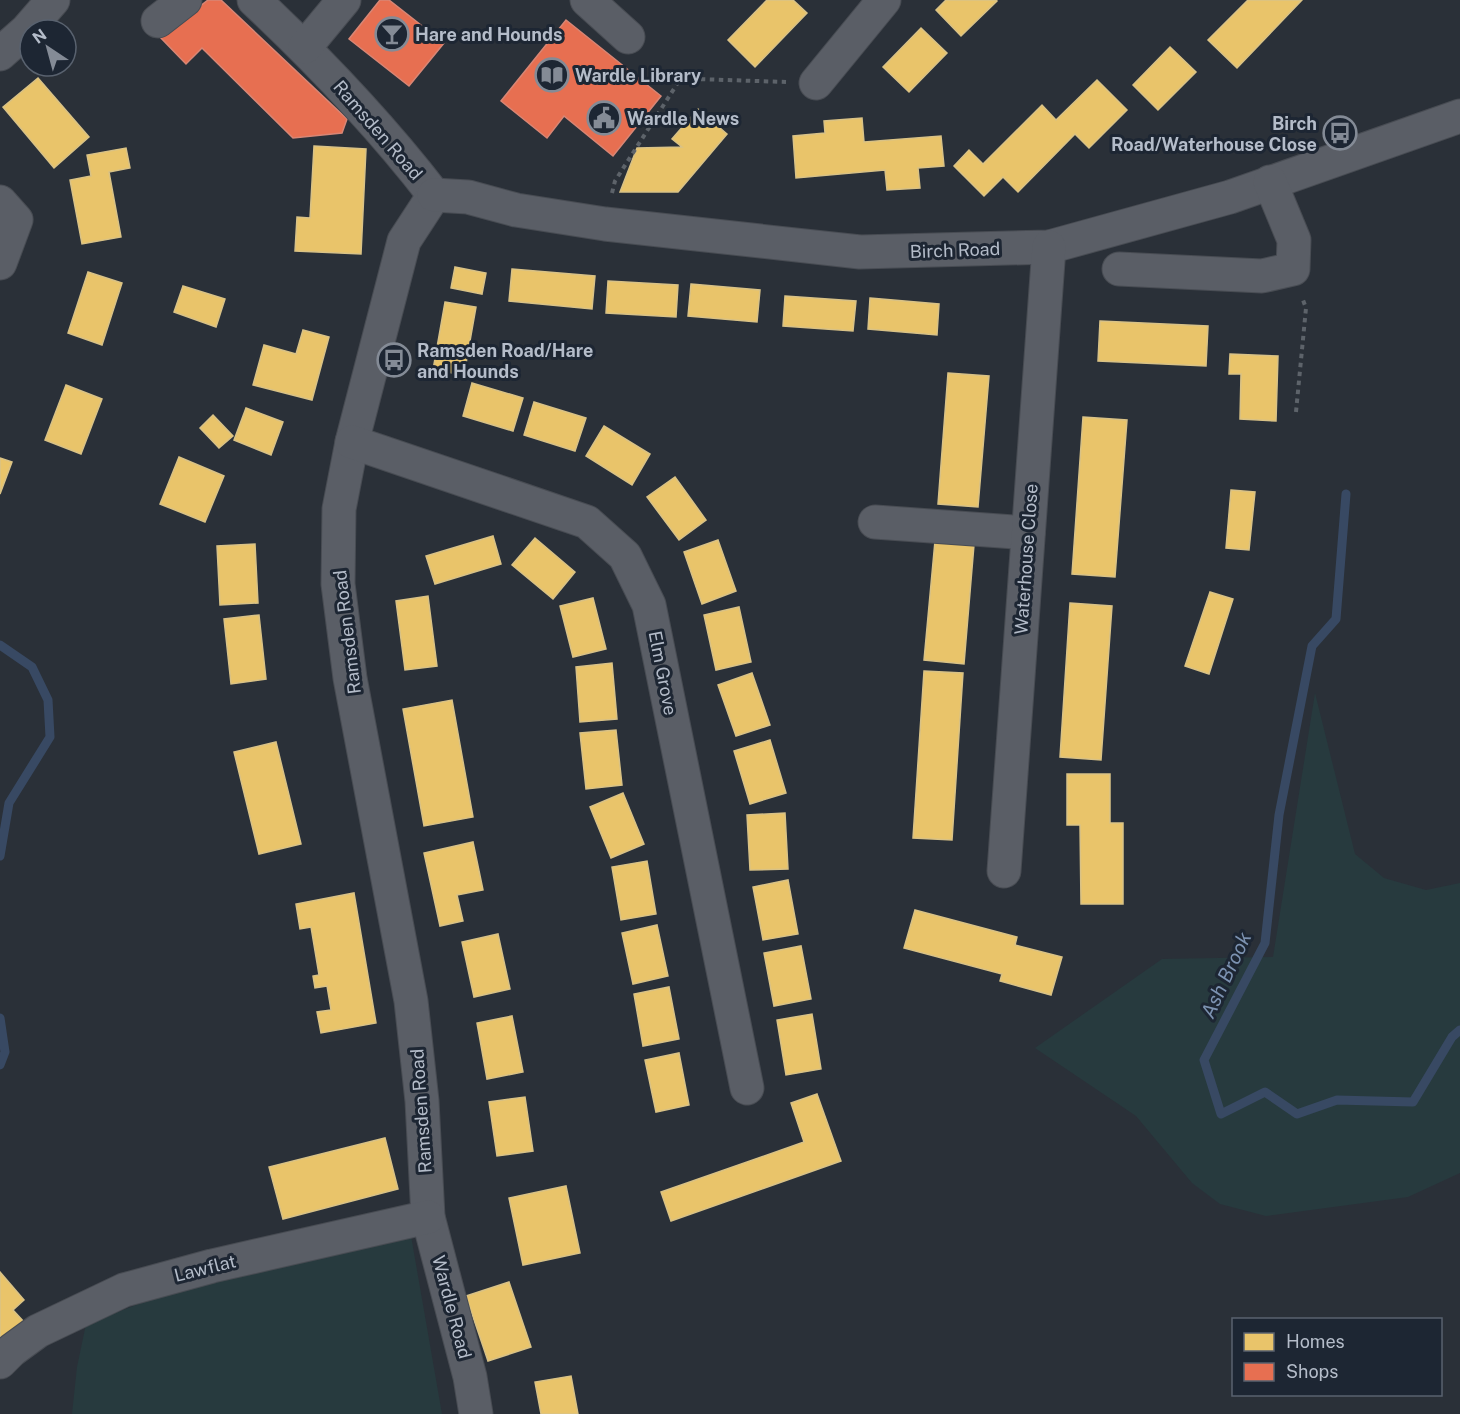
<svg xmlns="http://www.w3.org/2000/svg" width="1460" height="1414" font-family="'Public Sans',sans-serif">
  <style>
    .green { fill: #273a3e }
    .homes { fill: #e9c46a; stroke: #d9c286; stroke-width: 1.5 }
    .shops { fill: #e76f51; stroke: #d88675; stroke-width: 1.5 }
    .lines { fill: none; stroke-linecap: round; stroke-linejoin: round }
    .stream { stroke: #384963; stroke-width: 9 }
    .minor-casing { stroke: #484c53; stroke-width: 35 }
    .path { stroke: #5d636a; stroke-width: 4; stroke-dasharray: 4.5 4.5; stroke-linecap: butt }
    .minor { stroke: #5a5e66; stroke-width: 33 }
    .labels { text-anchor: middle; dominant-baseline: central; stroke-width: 6; stroke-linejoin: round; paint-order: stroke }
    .poi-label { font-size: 18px; font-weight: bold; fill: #b4bcc9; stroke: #1d2633; text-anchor: start }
    .street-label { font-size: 18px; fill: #b4bcc9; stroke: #1d2633 }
    .water-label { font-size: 20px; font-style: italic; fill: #7c92b1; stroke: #1d2633 }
  </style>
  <rect width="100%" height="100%" fill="#2a3038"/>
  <g class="green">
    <polygon points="1315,693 1355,854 1384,878 1426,890 1460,883 1460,1173 1408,1197 1266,1216 1220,1204 1192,1183 1136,1116 1035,1048 1162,959 1273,957"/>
    <polygon points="410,1230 442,1414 72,1414 77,1367 86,1324 160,1296"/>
  </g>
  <g class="homes">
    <polygon points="767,0 793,0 807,13 755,67 728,40"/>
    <polygon points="946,0 996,0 997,1 961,36 936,10"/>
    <polygon points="1248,0 1302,0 1237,68 1208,40"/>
    <polygon points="921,28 947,53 909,92 883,67"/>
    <polygon points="1170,47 1196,72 1158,110 1133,85"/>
    <polygon points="38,78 89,137 54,168 3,107"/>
    <polygon points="1097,80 1127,110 1089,148 1075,134 1018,192 1003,177 984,196 954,166 969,150 983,164 1042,105 1056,120"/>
    <polygon points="698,109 727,134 678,192 620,192 637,148 682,147 672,139"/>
    <polygon points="862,118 864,142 941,136 944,166 918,168 920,188 887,190 885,170 796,178 793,136 825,133 824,121"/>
    <polygon points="314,146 366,149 361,254 295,251 297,217 310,218"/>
    <polygon points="126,148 130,168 109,172 121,237 82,244 70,180 91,176 87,155"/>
    <polygon points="455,267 486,273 482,294 451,288"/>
    <polygon points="512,269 595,276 592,309 509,301"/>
    <polygon points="88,272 122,283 102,345 68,333"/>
    <polygon points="608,281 678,285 676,317 606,313"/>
    <polygon points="691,284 760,290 757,322 688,316"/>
    <polygon points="183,286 225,299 216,327 174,312"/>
    <polygon points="785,296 856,301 853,331 783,326"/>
    <polygon points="870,298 939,304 937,335 868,329"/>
    <polygon points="445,302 476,307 464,375 433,370"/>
    <polygon points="1100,321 1208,326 1206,366 1098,361"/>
    <polygon points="303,330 329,337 312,400 253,385 264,345 296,354"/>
    <polygon points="1230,354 1278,356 1276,421 1240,419 1241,374 1229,374"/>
    <polygon points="948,373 989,376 978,507 938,504"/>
    <polygon points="472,383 523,398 513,431 463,416"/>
    <polygon points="66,385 102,399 81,454 45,440"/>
    <polygon points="534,402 586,418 575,451 524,435"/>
    <polygon points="246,408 283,422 271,455 234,440"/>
    <polygon points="213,415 233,436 219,448 200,428"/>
    <polygon points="1083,417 1127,420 1115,577 1072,574"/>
    <polygon points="604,426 650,454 632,485 586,456"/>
    <polygon points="179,457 224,476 205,522 160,504"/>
    <polygon points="0,458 12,462 0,494"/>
    <polygon points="675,477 706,520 679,540 647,497"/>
    <polygon points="1231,490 1255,492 1249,550 1226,548"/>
    <polygon points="936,530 975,533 964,664 924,660"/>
    <polygon points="493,536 501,564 435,584 426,556"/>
    <polygon points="535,538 575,572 553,599 512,565"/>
    <polygon points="718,540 736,591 702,604 684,552"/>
    <polygon points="255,544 258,603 220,605 217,546"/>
    <polygon points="1210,592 1233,599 1209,674 1185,666"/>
    <polygon points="428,596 437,666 405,670 396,601"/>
    <polygon points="593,598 606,649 573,657 560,606"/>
    <polygon points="1070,603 1112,606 1101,760 1060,757"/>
    <polygon points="739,607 751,662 716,670 704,615"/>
    <polygon points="259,615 266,679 231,684 224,619"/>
    <polygon points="612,663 617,719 580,722 576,667"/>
    <polygon points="924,671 963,673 952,840 913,838"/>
    <polygon points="752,673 770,725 736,736 718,685"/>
    <polygon points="452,700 473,817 424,826 403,709"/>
    <polygon points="616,730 622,785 586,789 580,733"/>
    <polygon points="770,740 786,793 750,804 734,751"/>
    <polygon points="276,742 301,844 259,854 234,752"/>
    <polygon points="1067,774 1110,774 1110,823 1123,823 1123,904 1081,904 1080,825 1067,825"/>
    <polygon points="623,793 644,844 611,858 590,807"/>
    <polygon points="785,813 788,869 750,870 747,815"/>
    <polygon points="473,842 483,890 457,895 463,921 440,926 424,853"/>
    <polygon points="647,861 656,914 621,920 612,867"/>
    <polygon points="788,880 798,934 763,940 753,887"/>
    <polygon points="354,893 376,1023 321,1033 317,1012 331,1010 327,986 315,988 313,976 319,975 311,927 300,929 296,904"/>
    <polygon points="915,910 1017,937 1015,945 1062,957 1051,995 1000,981 1002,974 904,948"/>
    <polygon points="657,925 668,976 633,984 622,933"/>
    <polygon points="498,934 510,989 474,997 462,942"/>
    <polygon points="801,946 811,999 774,1006 764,953"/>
    <polygon points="669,987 679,1039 643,1046 634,994"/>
    <polygon points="812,1014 821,1069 786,1075 777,1020"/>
    <polygon points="512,1016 523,1072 487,1079 477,1023"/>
    <polygon points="679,1053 689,1105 656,1112 645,1060"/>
    <polygon points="817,1094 841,1161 671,1221 661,1192 804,1142 791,1103"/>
    <polygon points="525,1097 533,1151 497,1156 489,1102"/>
    <polygon points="385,1138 398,1189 283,1219 269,1167"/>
    <polygon points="566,1186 580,1253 523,1265 509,1198"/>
    <polygon points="0,1272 24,1300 13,1310 24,1322 0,1343"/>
    <polygon points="509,1282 531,1347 488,1361 466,1296"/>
    <polygon points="571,1376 578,1414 541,1414 535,1382"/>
  </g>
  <g class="shops">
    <polygon points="208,0 221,0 347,119 342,133 293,138 202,48 186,64 160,37"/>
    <polygon points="380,0 389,0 444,43 409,86 349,39"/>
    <polygon points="566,20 661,96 613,156 564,116 547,138 501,101"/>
  </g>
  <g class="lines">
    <g class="stream">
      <polyline points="1346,494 1336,619 1312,646 1279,815 1265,943 1204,1060 1221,1114 1265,1092 1297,1114 1337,1100 1413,1102 1452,1037 1460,1030"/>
      <polyline points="0,645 32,667 48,700 50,737 9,803 0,856"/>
      <polyline points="0,1018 5,1052 0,1065"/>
    </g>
    <g class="minor-casing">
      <g id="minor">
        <path d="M254,0C319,61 380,125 434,195"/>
        <polyline points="587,0 628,37"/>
        <polyline points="158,21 185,0"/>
        <polyline points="305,47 344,0"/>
        <polyline points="0,54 27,30 53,0"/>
        <polyline points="816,83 884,0"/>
        <polyline points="434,195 404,241 352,442 339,509 338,584 350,678 411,1001 422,1101 428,1217 470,1377 476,1414"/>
        <polyline points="434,195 468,197 516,210 605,224 860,252 1049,247 1230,197 1460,116"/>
        <polyline points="0,202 16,220 0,263"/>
        <polyline points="1119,269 1262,276 1293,269 1294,240 1270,182"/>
        <polyline points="352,442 587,522 625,556 649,605 747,1088"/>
        <polyline points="875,522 1028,533"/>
        <polyline points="1004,871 1049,247"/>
        <polyline points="0,1362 12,1350 38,1331 124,1290 212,1266 428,1217"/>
      </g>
    </g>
    <g class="path">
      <polyline points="612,193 615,181 679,81 696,79 786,82"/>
      <polyline points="1296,412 1306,308 1303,300"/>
    </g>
    <use href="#minor" class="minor"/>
  </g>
  <defs>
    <g id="bar-ring" transform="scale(1.725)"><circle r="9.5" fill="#1d2633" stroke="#848b96" stroke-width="1.5"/><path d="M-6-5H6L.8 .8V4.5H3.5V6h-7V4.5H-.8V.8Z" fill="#848b96"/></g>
    <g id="library-ring" transform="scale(1.725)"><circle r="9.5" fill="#1d2633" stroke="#848b96" stroke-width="1.5"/><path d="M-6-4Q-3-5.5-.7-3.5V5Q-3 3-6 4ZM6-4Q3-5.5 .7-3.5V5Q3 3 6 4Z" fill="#848b96"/></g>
    <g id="civic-ring" transform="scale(1.725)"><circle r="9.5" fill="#1d2633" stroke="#848b96" stroke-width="1.5"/><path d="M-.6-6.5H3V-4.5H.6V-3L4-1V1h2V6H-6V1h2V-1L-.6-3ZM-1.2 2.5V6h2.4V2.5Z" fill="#848b96"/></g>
    <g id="bus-ring" transform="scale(1.725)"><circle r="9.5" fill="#1d2633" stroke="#848b96" stroke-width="1.5"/><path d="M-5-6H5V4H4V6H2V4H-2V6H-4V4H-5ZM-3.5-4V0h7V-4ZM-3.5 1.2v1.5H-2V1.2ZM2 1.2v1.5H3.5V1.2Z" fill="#848b96"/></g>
  </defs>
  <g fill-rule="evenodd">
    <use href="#bar-ring" x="392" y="34"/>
    <use href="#library-ring" x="552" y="75"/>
    <use href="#civic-ring" x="604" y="118"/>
    <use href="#bus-ring" x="1340" y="133"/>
    <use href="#bus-ring" x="394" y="360"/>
  </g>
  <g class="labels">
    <g class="poi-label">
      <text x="415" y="34">Hare and Hounds</text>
      <text x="575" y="75">Wardle Library</text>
      <text x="627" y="118">Wardle News</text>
      <text x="1317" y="123" text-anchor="end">Birch<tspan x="1317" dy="21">Road/Waterhouse Close</tspan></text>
      <text x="417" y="350">Ramsden Road/Hare<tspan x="417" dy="21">and Hounds</tspan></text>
    </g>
    <g class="street-label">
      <text transform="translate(378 130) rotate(49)">Ramsden Road</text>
      <text transform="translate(955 250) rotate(-2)">Birch Road</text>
      <text transform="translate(1026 559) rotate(-86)">Waterhouse Close</text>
      <text transform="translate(347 632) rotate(-97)">Ramsden Road</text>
      <text transform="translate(663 673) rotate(79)">Elm Grove</text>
      <text transform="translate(421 1111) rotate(-94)">Ramsden Road</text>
      <text transform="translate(205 1268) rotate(-14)">Lawflat</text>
      <text transform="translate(452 1307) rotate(75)">Wardle Road</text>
    </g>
    <g class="water-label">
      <text transform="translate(1226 975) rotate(-65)">Ash Brook</text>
    </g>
  </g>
  <rect x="1232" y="1318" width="210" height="78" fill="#1d2633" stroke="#59626f" stroke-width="1.5"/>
  <rect x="1244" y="1333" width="30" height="18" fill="#e9c46a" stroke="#59626f" stroke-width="1.5"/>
  <text x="1286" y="1348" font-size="18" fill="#b4bcc9">Homes</text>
  <rect x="1244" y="1363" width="30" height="18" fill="#e76f51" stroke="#59626f" stroke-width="1.5"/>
  <text x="1286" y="1378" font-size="18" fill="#b4bcc9">Shops</text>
  <g transform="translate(48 48) rotate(324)"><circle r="28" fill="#1d2633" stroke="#59626f" stroke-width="1.5"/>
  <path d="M0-4.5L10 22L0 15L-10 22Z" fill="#848b96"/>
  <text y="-9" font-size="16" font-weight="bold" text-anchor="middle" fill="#b4bcc9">N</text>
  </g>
</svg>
